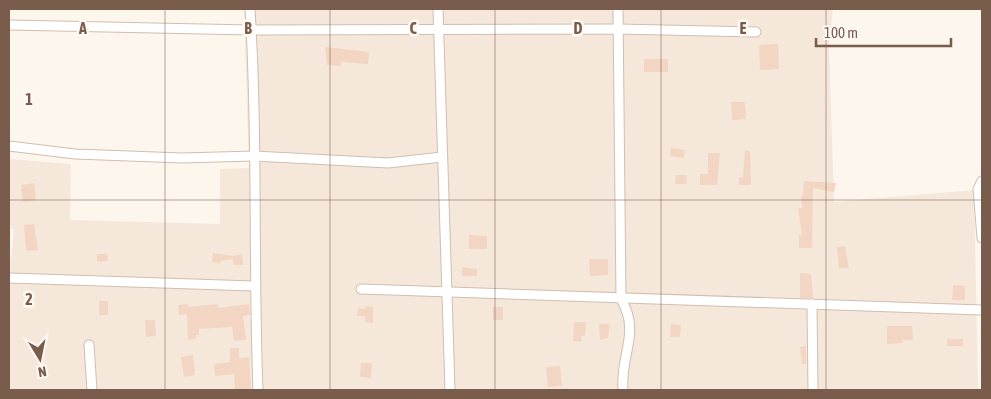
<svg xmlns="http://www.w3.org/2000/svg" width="991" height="399" font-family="'Asap Condensed',sans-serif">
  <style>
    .residential { fill: #f5e8da }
    .building { fill: #f3d5c3 }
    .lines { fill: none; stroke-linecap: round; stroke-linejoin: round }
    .minor-casing { stroke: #d1beb0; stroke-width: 11 }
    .minor { stroke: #fff; stroke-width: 9 }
    .grid { fill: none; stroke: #7a5c4d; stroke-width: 1; stroke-opacity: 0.55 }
    .grid-label { font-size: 16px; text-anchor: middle; font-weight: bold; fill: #7a5c4d; stroke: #fffaf3; stroke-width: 5; stroke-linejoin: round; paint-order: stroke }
  </style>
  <rect width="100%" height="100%" fill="#fdf6ec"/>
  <polygon class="residential" points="244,9 833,9 829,47 834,202 974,190 978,390 9,390 9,277 14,229 9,228 9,159 71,164 70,220 220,224 220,169 249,168"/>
  <g class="building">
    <polygon points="778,44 779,69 760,70 759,45"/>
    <polygon points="325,47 369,52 368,64 341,62 341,66 327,65"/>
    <rect x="644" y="59" width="24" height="13"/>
    <polygon points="731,102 745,102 746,119 732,120"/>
    <polygon points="671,148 685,150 684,158 670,156"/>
    <polygon points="745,150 750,151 751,185 739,185 739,178 743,177"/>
    <polygon points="708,153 720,153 717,185 700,185 700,174 708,174"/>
    <polygon points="676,175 687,175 686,184 675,184"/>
    <polygon points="804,181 836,183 834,192 813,188 812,248 799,248 799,235 802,235 798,208 802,208 801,196 803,196"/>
    <polygon points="34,183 36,200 23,202 21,185"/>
    <polygon points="34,224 38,250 26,251 24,225"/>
    <polygon points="469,235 487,236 487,249 469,249"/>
    <polygon points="845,246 849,268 839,268 837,247"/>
    <polygon points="213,253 233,256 242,254 243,265 234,265 233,259 221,261 220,263 212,262"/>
    <polygon points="97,254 107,254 108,261 97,262"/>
    <polygon points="589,259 608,259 608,275 590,276"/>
    <polygon points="462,267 477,269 477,276 462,276"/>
    <polygon points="800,273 811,274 813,298 800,298"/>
    <polygon points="953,285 965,286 965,300 952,300"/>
    <rect x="99" y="301" width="9" height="14"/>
    <polygon points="188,304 188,307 217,304 218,308 249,304 250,315 243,316 246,340 234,341 232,327 199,329 199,335 196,335 196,339 188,340 187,314 179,315 178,305"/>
    <polygon points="366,306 373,307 373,323 365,322 365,316 357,316 358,308 365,309"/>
    <rect x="493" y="307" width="10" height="13"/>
    <polygon points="145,320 155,320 156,336 146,337"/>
    <polygon points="574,322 586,322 585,336 582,336 581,342 573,341"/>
    <polygon points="599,324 610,324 608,338 600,340"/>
    <polygon points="671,324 681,325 680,337 670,337"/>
    <polygon points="887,326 912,326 913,340 902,340 903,343 887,344"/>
    <rect x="947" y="339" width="16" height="7"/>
    <polygon points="806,346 806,364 802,364 800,347"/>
    <polygon points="230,348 239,348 239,358 249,357 251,390 235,390 234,374 215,376 214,364 230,362"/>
    <polygon points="193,355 195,375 184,377 181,357"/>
    <polygon points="361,363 372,363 371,378 360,377"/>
    <polygon points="560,366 562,386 548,387 546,367"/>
  </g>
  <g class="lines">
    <g class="minor-casing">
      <g id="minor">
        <path d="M250,9C258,136 253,263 258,390"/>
        <polyline points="438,9 450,390"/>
        <path d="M618,9L621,299C641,333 620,354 623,390"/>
        <polyline points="9,25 251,30 618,29 756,32"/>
        <polyline points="9,146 75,154 182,158 254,156 388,163 442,157"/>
        <polyline points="982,181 978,189 982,238"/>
        <polyline points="9,278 254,286"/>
        <polyline points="361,289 982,310"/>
        <polyline points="812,304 813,390"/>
        <polyline points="89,345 92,390"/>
      </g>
    </g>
    <use href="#minor" class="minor"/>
  </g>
  <path class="grid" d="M165,9V390M330,9V390M495,9V390M661,9V390M826,9V390M9,200H982"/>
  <g class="grid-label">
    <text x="83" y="34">A</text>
    <text x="248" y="34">B</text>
    <text x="413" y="34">C</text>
    <text x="578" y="34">D</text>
    <text x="743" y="34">E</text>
    <text x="29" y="105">1</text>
    <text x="29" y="305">2</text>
  </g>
  <rect width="991" height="399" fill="none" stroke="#7a5c4d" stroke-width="20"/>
  <g transform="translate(40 359) rotate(170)" stroke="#fffaf3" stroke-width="4" paint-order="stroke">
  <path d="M0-4L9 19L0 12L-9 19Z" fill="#7a5c4d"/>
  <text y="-8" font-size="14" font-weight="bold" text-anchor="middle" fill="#7a5c4d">N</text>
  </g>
  <path d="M816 38v8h135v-8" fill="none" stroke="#7a5c4d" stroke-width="2.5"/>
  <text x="824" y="38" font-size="15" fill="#7a5c4d" stroke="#fffaf3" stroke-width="4" paint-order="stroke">100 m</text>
</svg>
